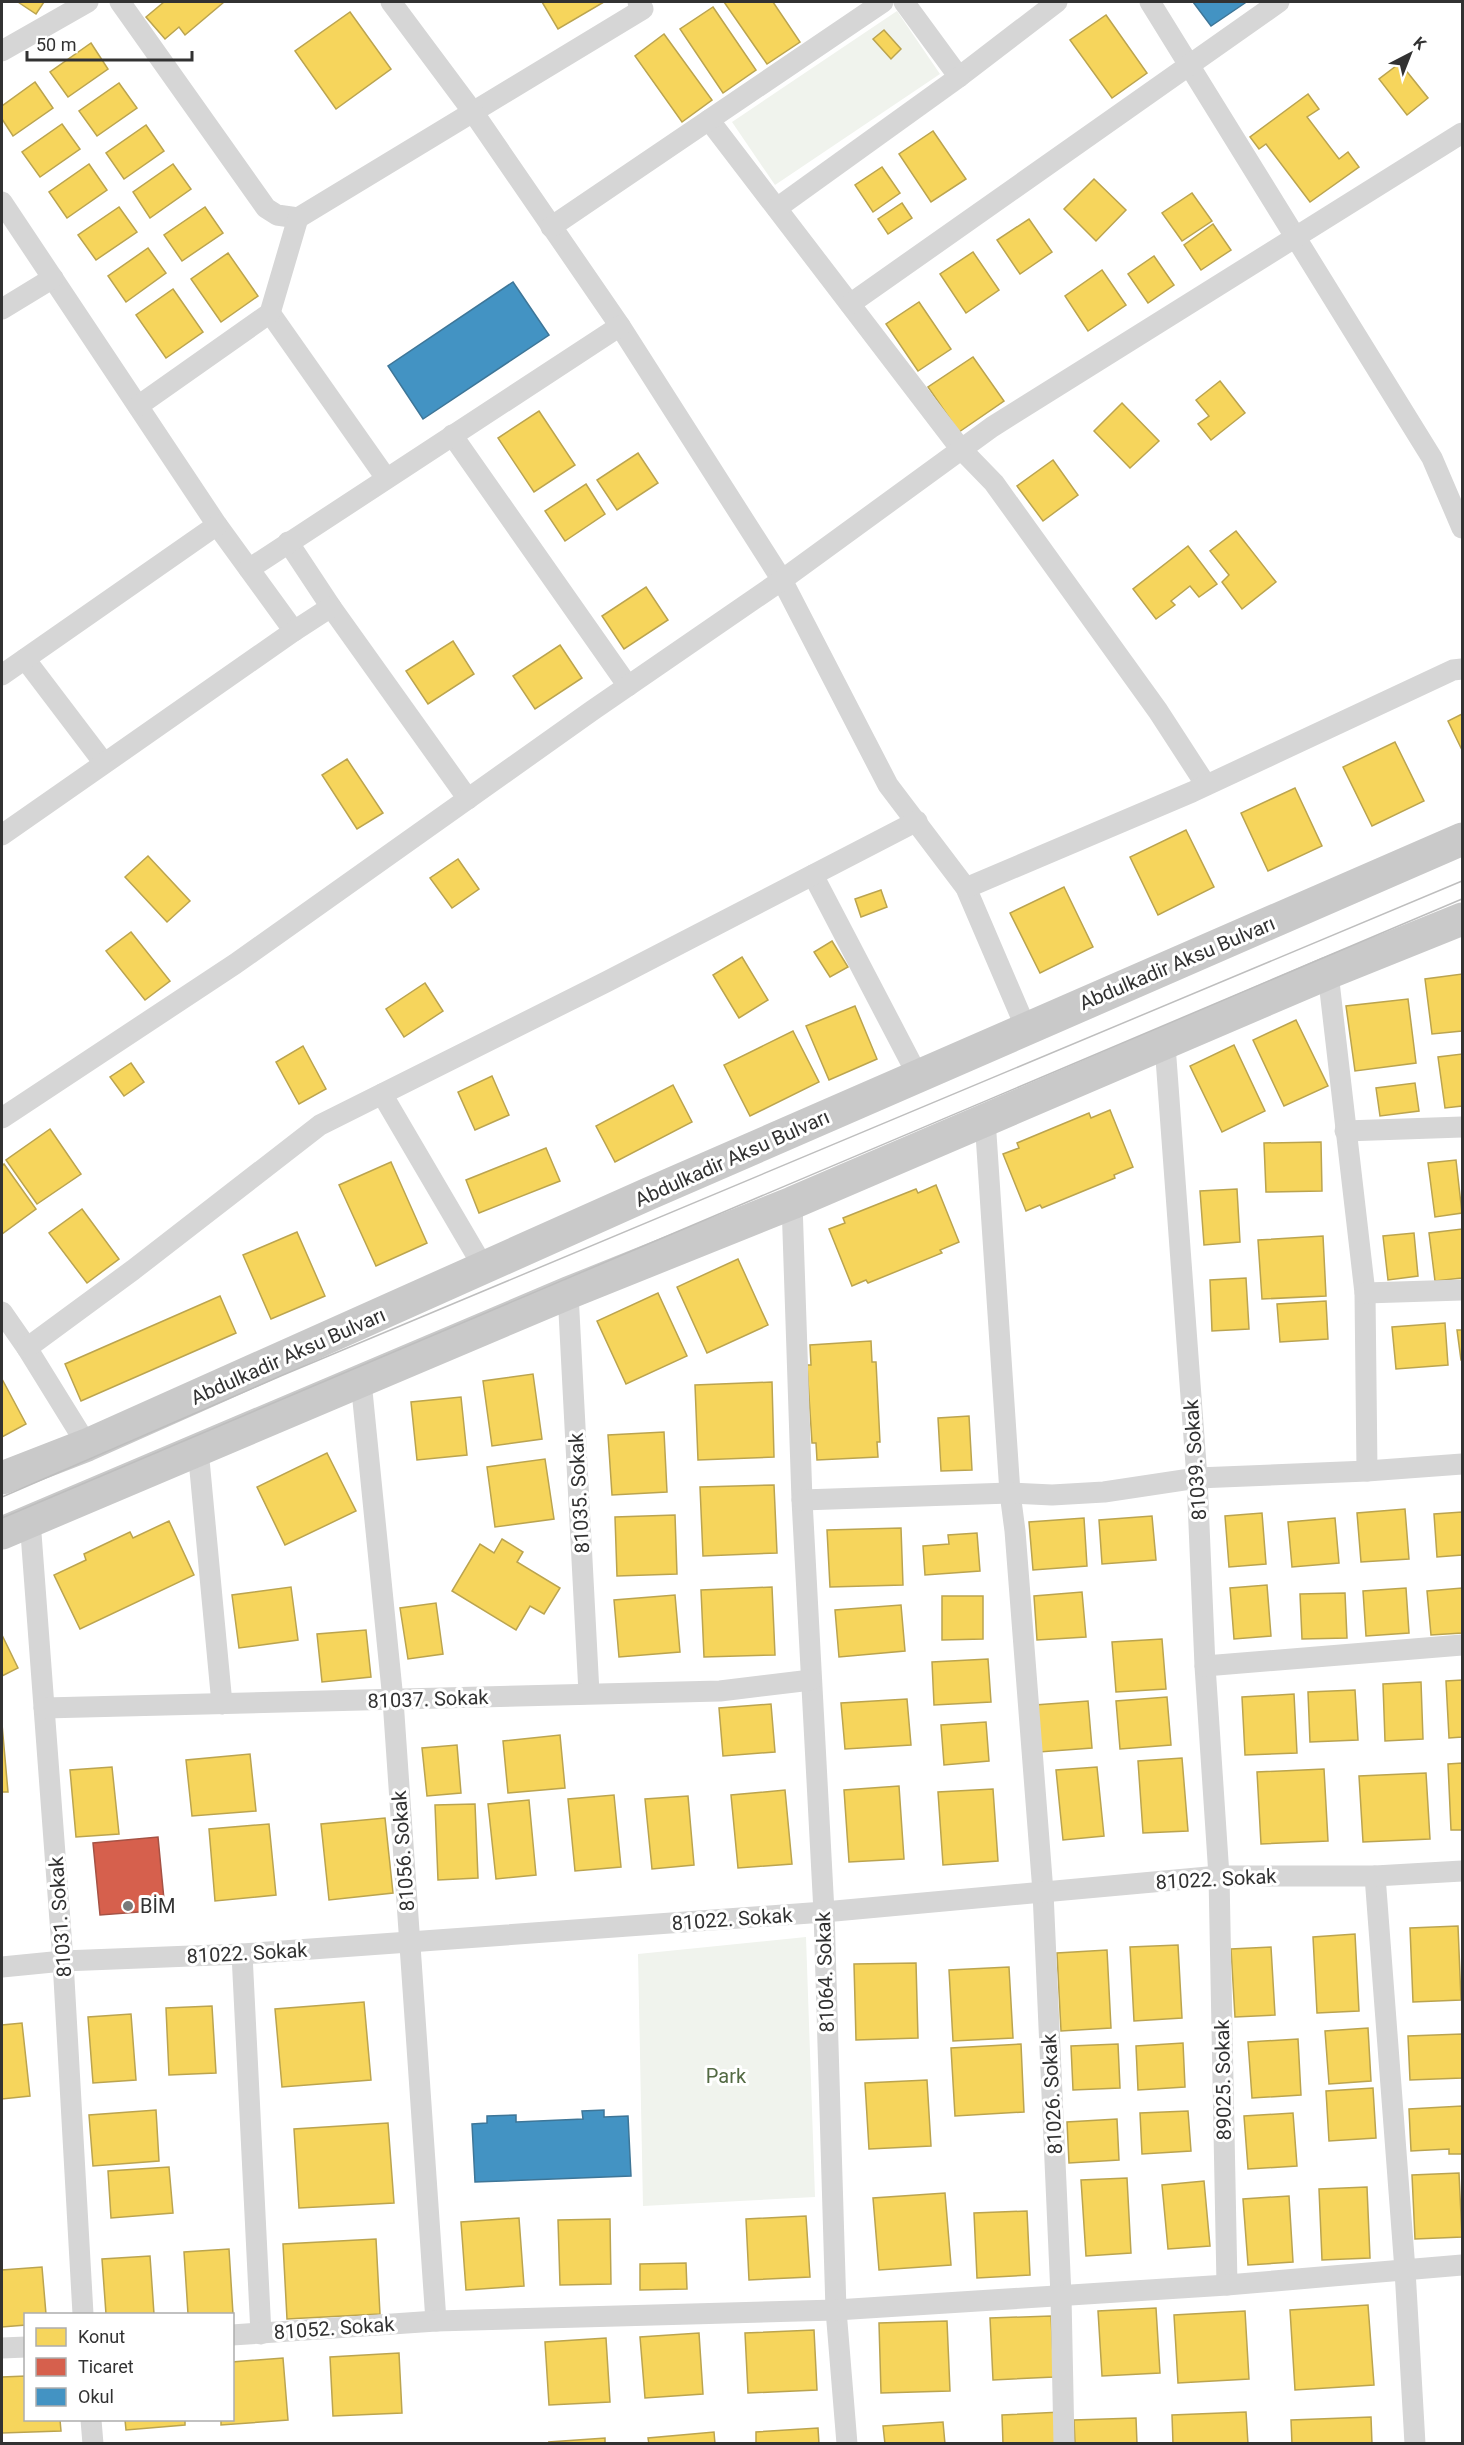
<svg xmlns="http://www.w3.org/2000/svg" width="1464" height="2445" font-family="Roboto,sans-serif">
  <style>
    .green { fill: #f0f3ed }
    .homes { fill: #f6d55c; stroke: #bba44f; stroke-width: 1.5 }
    .shops { fill: #d6604d; stroke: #a55245; stroke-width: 1.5 }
    .schools { fill: #4393c3; stroke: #3e7698; stroke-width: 1.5 }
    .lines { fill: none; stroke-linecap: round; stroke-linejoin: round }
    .street { stroke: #d6d6d6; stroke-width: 21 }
    .primary { stroke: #c9c9c9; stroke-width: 33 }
    .tram { stroke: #bebebe; stroke-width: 1.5 }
    .poi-dot { fill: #7a7a7a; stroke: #fff; stroke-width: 2 }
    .labels { text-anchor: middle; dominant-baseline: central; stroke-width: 6; stroke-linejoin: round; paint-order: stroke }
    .street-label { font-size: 20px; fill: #323232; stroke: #fff }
    .poi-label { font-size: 20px; fill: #323232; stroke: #fff; text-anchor: start }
    .park-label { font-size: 20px; fill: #536a43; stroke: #fff }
  </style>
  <rect width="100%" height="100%" fill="#fff"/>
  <g class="green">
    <polygon points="897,11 940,74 775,185 732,122"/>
    <polygon points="806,1937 815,2197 643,2206 638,1954"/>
  </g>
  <g class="homes">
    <polygon points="18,2 44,2 36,14"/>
    <polygon points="164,2 224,2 185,35 179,27 165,39 146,17"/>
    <polygon points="542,2 604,2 558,29"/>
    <polygon points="724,2 773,2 800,42 767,64"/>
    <polygon points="713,7 756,70 723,93 680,29"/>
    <polygon points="350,12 391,69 336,109 295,51"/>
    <polygon points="1106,15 1147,73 1112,98 1070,40"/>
    <polygon points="884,30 901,49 891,59 873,39"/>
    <polygon points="664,34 712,100 682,122 635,56"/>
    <polygon points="91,43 108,69 68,97 50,72"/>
    <polygon points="1400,63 1428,98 1407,115 1379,79"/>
    <polygon points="35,82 53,108 13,136 2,119 2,106"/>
    <polygon points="119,83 137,108 97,136 79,111"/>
    <polygon points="1308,94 1319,109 1307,117 1339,159 1348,152 1359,167 1310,202 1266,144 1259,149 1250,137"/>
    <polygon points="62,124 80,149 40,177 22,152"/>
    <polygon points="146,125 164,151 124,179 106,153"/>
    <polygon points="933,131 966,179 931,202 899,154"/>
    <polygon points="89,164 107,190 67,218 49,192"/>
    <polygon points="173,164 191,189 150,218 133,192"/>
    <polygon points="882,167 900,193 873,212 855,185"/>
    <polygon points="1094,179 1126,210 1096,241 1064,209"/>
    <polygon points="1192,193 1212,221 1182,241 1162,213"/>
    <polygon points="902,203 912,218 888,234 878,219"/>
    <polygon points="119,207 137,232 96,260 78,235"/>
    <polygon points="205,207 223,233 182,261 164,235"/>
    <polygon points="1029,219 1052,252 1020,274 997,240"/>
    <polygon points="1213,224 1231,250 1201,270 1184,245"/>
    <polygon points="148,248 166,273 126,302 108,276"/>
    <polygon points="973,252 999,290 966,313 940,274"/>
    <polygon points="228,253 258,296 221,322 191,279"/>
    <polygon points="1154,256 1174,285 1148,303 1128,274"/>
    <polygon points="1102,270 1126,305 1088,331 1065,296"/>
    <polygon points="173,289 203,332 166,358 136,315"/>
    <polygon points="919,302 951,349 918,371 886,324"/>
    <polygon points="973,357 1004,401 959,432 928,387"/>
    <polygon points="1220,381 1245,413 1211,440 1198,424 1209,416 1196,400"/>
    <polygon points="1122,403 1159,441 1130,468 1094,431"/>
    <polygon points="539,411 575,465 534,492 498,438"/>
    <polygon points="638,453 658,483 617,510 597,480"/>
    <polygon points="1053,460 1078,495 1043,521 1017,486"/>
    <polygon points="586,484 605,514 565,541 545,511"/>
    <polygon points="1236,531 1276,582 1242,609 1222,582 1229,575 1210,551"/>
    <polygon points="1188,546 1217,584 1199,597 1190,586 1171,601 1175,605 1156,619 1133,589"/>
    <polygon points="646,587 668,620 624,649 602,616"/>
    <polygon points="453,641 474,674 428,704 406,671"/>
    <polygon points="560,645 582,678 535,709 513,676"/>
    <polygon points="1462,714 1462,750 1448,721"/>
    <polygon points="1395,742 1424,801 1372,826 1343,767"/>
    <polygon points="347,759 383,813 357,829 322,775"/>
    <polygon points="1295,788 1322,846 1268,871 1241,813"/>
    <polygon points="1186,830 1214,887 1158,915 1130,857"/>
    <polygon points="148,856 190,901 167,922 125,877"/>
    <polygon points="458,859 479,889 452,908 430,878"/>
    <polygon points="1064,887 1093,947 1040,973 1010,913"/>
    <polygon points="881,890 887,907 861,917 855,899"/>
    <polygon points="131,932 170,981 145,1000 106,951"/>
    <polygon points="832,941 848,967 830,977 814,952"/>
    <polygon points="742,957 768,1000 739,1018 713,975"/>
    <polygon points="1462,974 1462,1031 1432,1034 1425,979"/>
    <polygon points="425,983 443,1011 404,1037 386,1009"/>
    <polygon points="1408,999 1416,1063 1355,1071 1346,1006"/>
    <polygon points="855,1006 877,1059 829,1080 806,1026"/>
    <polygon points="1296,1020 1328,1086 1284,1106 1253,1040"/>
    <polygon points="793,1031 819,1082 750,1116 724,1065"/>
    <polygon points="1234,1045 1265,1111 1222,1132 1190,1066"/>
    <polygon points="303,1046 326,1089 299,1104 276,1062"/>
    <polygon points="1462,1054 1462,1106 1445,1108 1438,1057"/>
    <polygon points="131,1063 144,1082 124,1096 110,1077"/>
    <polygon points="492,1076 509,1115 475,1130 458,1092"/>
    <polygon points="1415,1083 1419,1111 1380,1116 1376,1088"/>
    <polygon points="673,1085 692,1122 615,1162 596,1126"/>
    <polygon points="1110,1110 1133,1167 1114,1175 1115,1178 1042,1208 1040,1205 1026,1211 1003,1154 1019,1148 1017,1143 1089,1113 1091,1118"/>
    <polygon points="50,1129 81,1174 37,1204 6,1160"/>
    <polygon points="1321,1142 1322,1191 1266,1192 1264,1143"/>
    <polygon points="546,1148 560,1181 479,1213 466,1180"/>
    <polygon points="1456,1160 1462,1213 1435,1217 1428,1163"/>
    <polygon points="391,1162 427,1243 376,1266 339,1185"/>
    <polygon points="4,1164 36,1209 2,1234 2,1166"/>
    <polygon points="936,1185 959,1242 940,1250 942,1253 868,1283 866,1280 852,1286 829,1229 845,1223 843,1218 916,1189 918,1193"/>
    <polygon points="1237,1189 1240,1242 1204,1245 1200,1191"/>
    <polygon points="82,1209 119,1259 87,1283 49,1233"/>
    <polygon points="1462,1229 1462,1278 1435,1281 1429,1233"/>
    <polygon points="297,1232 325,1296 271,1319 243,1255"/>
    <polygon points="1414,1233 1418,1276 1388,1280 1383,1236"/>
    <polygon points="1323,1236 1326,1296 1262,1299 1258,1240"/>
    <polygon points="738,1259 768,1325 707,1353 677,1287"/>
    <polygon points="1246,1278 1249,1329 1212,1331 1210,1280"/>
    <polygon points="658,1293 687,1356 626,1384 597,1321"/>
    <polygon points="220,1296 236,1333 81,1401 65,1364"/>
    <polygon points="1326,1301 1328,1339 1280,1342 1277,1304"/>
    <polygon points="1445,1323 1448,1365 1396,1369 1392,1327"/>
    <polygon points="1457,1330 1462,1330 1462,1360 1461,1360"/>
    <polygon points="871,1341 872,1362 876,1362 880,1442 877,1442 878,1457 817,1460 816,1443 812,1443 807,1365 811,1365 810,1345"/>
    <polygon points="533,1374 542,1439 492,1446 483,1381"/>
    <polygon points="2,1379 26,1424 2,1437"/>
    <polygon points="772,1382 774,1457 698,1460 695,1385"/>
    <polygon points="461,1397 467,1455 417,1460 411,1402"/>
    <polygon points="969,1416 972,1470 941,1471 938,1418"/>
    <polygon points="664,1432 667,1492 612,1495 608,1435"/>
    <polygon points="327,1453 356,1511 285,1545 257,1487"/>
    <polygon points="545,1459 554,1519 495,1527 487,1467"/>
    <polygon points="774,1485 777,1553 703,1556 700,1487"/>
    <polygon points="1405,1509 1409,1559 1361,1562 1357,1513"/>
    <polygon points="1462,1512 1462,1555 1437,1557 1434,1514"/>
    <polygon points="1262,1513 1266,1564 1229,1567 1225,1516"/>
    <polygon points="675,1515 677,1574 617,1576 615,1517"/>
    <polygon points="1152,1516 1156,1560 1102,1564 1099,1520"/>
    <polygon points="1084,1518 1087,1566 1033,1570 1029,1522"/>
    <polygon points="1335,1518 1339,1563 1292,1567 1288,1522"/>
    <polygon points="169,1521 194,1575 80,1629 54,1575 86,1560 84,1554 130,1532 133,1538"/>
    <polygon points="901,1528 903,1585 830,1587 827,1530"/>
    <polygon points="977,1533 980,1571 925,1575 923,1546 949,1544 948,1535"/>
    <polygon points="502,1539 523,1552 517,1562 560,1588 544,1614 530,1606 516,1630 452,1591 480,1544 494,1553"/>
    <polygon points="1267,1585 1271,1636 1234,1639 1230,1588"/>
    <polygon points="291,1587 298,1640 239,1648 232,1595"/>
    <polygon points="772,1587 775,1655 704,1657 701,1590"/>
    <polygon points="1406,1588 1409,1633 1366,1636 1363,1591"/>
    <polygon points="1462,1588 1462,1633 1431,1635 1427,1591"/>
    <polygon points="1082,1592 1086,1637 1037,1640 1034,1596"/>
    <polygon points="1345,1593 1347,1638 1302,1639 1300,1594"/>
    <polygon points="675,1595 680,1652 619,1657 614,1600"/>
    <polygon points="942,1596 983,1596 983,1639 942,1640"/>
    <polygon points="436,1603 443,1654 408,1659 400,1608"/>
    <polygon points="901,1605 905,1651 839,1657 835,1610"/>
    <polygon points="366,1630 371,1677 322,1682 317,1634"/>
    <polygon points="2,1635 18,1668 2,1676"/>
    <polygon points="1162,1639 1166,1689 1116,1692 1112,1642"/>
    <polygon points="988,1659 991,1702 934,1705 932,1662"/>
    <polygon points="1462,1680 1462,1737 1449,1738 1446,1681"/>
    <polygon points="1421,1682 1423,1739 1385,1741 1383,1684"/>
    <polygon points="1355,1690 1358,1740 1310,1742 1308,1692"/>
    <polygon points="1294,1694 1297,1753 1245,1755 1242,1697"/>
    <polygon points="1167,1697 1171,1745 1120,1749 1116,1701"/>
    <polygon points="907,1699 911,1745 845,1749 841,1703"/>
    <polygon points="1088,1701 1092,1748 1039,1752 1035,1705"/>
    <polygon points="771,1704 775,1752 723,1756 719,1708"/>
    <polygon points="986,1722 989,1761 944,1765 941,1725"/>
    <polygon points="2,1724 8,1792 2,1792"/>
    <polygon points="560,1735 565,1788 508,1793 503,1741"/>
    <polygon points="457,1745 461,1793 427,1796 422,1748"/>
    <polygon points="250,1754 256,1811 192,1816 186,1760"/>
    <polygon points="1182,1758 1188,1831 1143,1833 1138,1761"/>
    <polygon points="1462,1763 1462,1830 1451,1830 1448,1764"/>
    <polygon points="112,1767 119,1834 76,1837 70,1770"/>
    <polygon points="1097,1767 1104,1836 1063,1840 1056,1770"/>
    <polygon points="1324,1769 1328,1841 1261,1844 1257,1772"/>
    <polygon points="1426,1773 1430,1839 1363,1842 1359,1776"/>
    <polygon points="899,1786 904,1859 849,1862 844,1790"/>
    <polygon points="993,1789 998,1861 943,1865 938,1792"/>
    <polygon points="785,1790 792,1864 738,1868 731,1795"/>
    <polygon points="614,1795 621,1867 575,1871 568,1799"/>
    <polygon points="688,1796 694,1865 652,1869 645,1799"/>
    <polygon points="529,1800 536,1875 496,1879 488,1804"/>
    <polygon points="475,1804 478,1878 438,1880 435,1805"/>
    <polygon points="385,1818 393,1893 329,1900 321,1824"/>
    <polygon points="269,1824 276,1895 215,1901 209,1829"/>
    <polygon points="1458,1926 1461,2000 1413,2002 1410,1928"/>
    <polygon points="1355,1934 1359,2011 1317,2013 1313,1937"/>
    <polygon points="1178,1945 1182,2018 1134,2021 1130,1947"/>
    <polygon points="1271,1947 1275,2015 1235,2017 1231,1949"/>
    <polygon points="1107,1950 1111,2028 1061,2031 1057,1953"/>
    <polygon points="916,1963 918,2038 856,2040 854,1964"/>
    <polygon points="1009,1967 1013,2038 953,2041 949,1970"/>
    <polygon points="364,2002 371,2080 282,2087 275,2009"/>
    <polygon points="212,2006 216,2073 169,2075 166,2008"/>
    <polygon points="131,2014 136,2080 93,2083 88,2017"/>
    <polygon points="22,2023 30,2096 2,2099 2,2025"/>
    <polygon points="1368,2028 1371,2081 1329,2084 1325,2031"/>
    <polygon points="1462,2034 1462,2078 1410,2080 1408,2036"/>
    <polygon points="1298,2039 1301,2095 1252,2098 1248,2042"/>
    <polygon points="1183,2043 1185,2087 1138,2090 1136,2046"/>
    <polygon points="1021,2044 1024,2112 955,2116 951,2048"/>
    <polygon points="1118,2044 1120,2088 1073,2090 1071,2046"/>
    <polygon points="927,2080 931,2146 869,2149 865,2083"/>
    <polygon points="1373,2088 1376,2138 1329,2141 1326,2091"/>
    <polygon points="1462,2106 1462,2154 1449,2154 1449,2149 1411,2151 1409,2109"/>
    <polygon points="156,2110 159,2161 93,2166 89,2115"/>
    <polygon points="1188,2111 1191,2151 1142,2154 1140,2113"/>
    <polygon points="1293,2113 1297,2166 1248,2169 1244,2116"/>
    <polygon points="1117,2119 1119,2160 1069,2163 1067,2122"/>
    <polygon points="388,2123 394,2203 299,2208 294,2129"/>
    <polygon points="169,2167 173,2213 111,2218 108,2171"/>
    <polygon points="1459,2173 1462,2237 1415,2239 1412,2175"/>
    <polygon points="1127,2178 1131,2253 1086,2256 1081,2180"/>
    <polygon points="1204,2181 1210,2246 1168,2249 1162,2185"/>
    <polygon points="1367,2187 1370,2258 1322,2260 1319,2189"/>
    <polygon points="945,2193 951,2265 879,2270 873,2198"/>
    <polygon points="1289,2196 1293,2262 1248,2265 1243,2199"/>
    <polygon points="1027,2211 1030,2275 977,2278 974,2213"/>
    <polygon points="806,2216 810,2277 749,2280 746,2219"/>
    <polygon points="519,2218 524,2286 466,2290 461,2222"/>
    <polygon points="610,2219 611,2284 560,2285 558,2220"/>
    <polygon points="376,2239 380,2314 287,2319 283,2244"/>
    <polygon points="229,2249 233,2314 188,2314 184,2252"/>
    <polygon points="150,2256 154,2314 106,2314 102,2259"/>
    <polygon points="686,2263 687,2289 640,2290 640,2264"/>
    <polygon points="42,2267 46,2314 26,2314 26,2325 2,2327 2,2270"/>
    <polygon points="1368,2305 1374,2385 1295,2390 1290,2310"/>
    <polygon points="1156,2308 1160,2373 1102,2376 1098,2311"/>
    <polygon points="1245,2311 1249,2379 1178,2383 1174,2315"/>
    <polygon points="1051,2316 1054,2377 993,2380 990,2318"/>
    <polygon points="947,2321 950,2391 881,2393 879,2323"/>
    <polygon points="814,2330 817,2390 748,2393 745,2333"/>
    <polygon points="699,2333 703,2394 645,2398 640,2337"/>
    <polygon points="606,2338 610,2402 549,2405 545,2342"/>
    <polygon points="399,2353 402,2413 333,2416 330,2357"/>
    <polygon points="283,2358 288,2420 221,2425 221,2420 232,2420 232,2362"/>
    <polygon points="26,2376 26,2420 60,2420 61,2431 2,2433 2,2377"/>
    <polygon points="1061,2412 1063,2444 1003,2444 1002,2415"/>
    <polygon points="1246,2412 1248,2444 1173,2444 1172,2415"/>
    <polygon points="1371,2417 1372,2444 1292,2444 1291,2420"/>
    <polygon points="1136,2418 1137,2444 1075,2444 1074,2420"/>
    <polygon points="125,2420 185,2420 185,2425 126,2430"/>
    <polygon points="943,2422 945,2444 885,2444 883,2426"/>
    <polygon points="818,2428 819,2444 756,2444 756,2432"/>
    <polygon points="714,2432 715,2444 649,2444 648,2438"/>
    <polygon points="605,2438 605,2444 550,2444 549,2442"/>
  </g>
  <polygon class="shops" points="158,1837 165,1910 100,1915 93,1843"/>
  <g class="schools">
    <polygon points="1193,2 1244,2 1245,3 1211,26"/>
    <polygon points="513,282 549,335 423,419 388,366"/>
    <polygon points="604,2110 604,2117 628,2116 631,2176 475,2182 472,2124 487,2123 487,2116 516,2115 516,2122 583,2119 582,2111"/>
  </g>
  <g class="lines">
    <g class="street">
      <polyline points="120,2 266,208 277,215 298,218 643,9 638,2"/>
      <polyline points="391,2 473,112 620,326 782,580 888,785 966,888 1026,1028"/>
      <polyline points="904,2 959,77 1057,2"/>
      <polyline points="1150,2 1432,458 1462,528"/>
      <polyline points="2,51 88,2"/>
      <polyline points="709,120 960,448 994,483 1158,711 1206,785"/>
      <polyline points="2,202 217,525 294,631"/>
      <polyline points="777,208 959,77"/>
      <polyline points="551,227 883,2"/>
      <polyline points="850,304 1279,2"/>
      <polyline points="2,309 53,278"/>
      <polyline points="270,313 386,478"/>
      <polyline points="138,406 270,313 298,218"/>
      <polyline points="452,435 628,686"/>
      <polyline points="288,542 331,607 468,799"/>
      <polyline points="249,569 620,326"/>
      <polyline points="25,659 104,763"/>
      <polyline points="2,675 217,525"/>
      <polyline points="2,835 294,631 331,607"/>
      <polyline points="813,875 918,1076"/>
      <polyline points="966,888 1192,792 1453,670 1462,669"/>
      <polyline points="1328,973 1365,1293 1367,1471"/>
      <polyline points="1165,1045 1197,1478 1205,1666 1219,1876 1227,2285"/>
      <polyline points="382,1094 484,1268"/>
      <polyline points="2,1118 235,964 593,710 782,580 992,427 1462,133"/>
      <polyline points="985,1119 1010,1493 1015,1531 1043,1892 1061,2296 1064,2444"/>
      <polyline points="1345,1131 1462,1127"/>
      <polyline points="792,1203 802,1500 824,1912 836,2310 847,2444"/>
      <polyline points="568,1293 589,1693"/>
      <polyline points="1365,1293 1462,1290"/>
      <polyline points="2,1312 27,1348 87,1445"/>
      <polyline points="27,1348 133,1270 320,1125 606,982 917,821"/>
      <polyline points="361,1381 393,1700 436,2321"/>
      <polyline points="198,1449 222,1704"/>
      <polyline points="802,1500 1010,1493 1052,1495 1104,1492 1197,1478 1367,1471 1462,1464"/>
      <polyline points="30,1520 63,1961 83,2314"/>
      <polyline points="1205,1666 1462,1645"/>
      <polyline points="44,1708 720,1691 811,1680"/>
      <polyline points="1375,1876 1405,2270 1415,2444"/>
      <polyline points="242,1954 261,2334"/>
      <polyline points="2,1967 63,1961 242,1954 824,1912 1219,1876 1375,1876 1462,1871"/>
      <polyline points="232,2335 436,2321 836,2310 1227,2285 1462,2265"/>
      <polyline points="2,2348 26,2347"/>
      <polyline points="91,2420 93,2444"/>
    </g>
    <g class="primary">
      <polyline points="2,1478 87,1445 648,1194 1462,839"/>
      <polyline points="2,1533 568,1293 792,1203 1328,973 1462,919"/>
    </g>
    <g class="tram">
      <polyline points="2,1497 283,1375 1462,881"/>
      <polyline points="2,1518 1462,899"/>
    </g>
  </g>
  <circle class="poi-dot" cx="128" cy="1906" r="6"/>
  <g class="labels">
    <g class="street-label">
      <text transform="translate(1177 963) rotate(-23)">Abdulkadir Aksu Bulvarı</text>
      <text transform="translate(732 1158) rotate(-24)">Abdulkadir Aksu Bulvarı</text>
      <text transform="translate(288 1356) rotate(-24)">Abdulkadir Aksu Bulvarı</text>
      <text transform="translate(1195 1460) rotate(-94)">81039. Sokak</text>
      <text transform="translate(579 1493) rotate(-93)">81035. Sokak</text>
      <text transform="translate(428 1699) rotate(-2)">81037. Sokak</text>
      <text transform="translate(403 1851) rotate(-94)">81056. Sokak</text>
      <text transform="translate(1216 1879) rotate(-3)">81022. Sokak</text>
      <text transform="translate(60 1917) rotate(-94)">81031. Sokak</text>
      <text transform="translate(732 1919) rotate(-4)">81022. Sokak</text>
      <text transform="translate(247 1953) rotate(-3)">81022. Sokak</text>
      <text transform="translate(825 1972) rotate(-92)">81064. Sokak</text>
      <text transform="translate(1223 2080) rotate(-91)">89025. Sokak</text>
      <text transform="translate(1052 2094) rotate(-93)">81026. Sokak</text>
      <text transform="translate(334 2328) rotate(-4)">81052. Sokak</text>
    </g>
    <g class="poi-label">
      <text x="140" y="1906">BİM</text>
    </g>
    <g class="park-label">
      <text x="726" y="2076">Park</text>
    </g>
  </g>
  <rect width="1464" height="2445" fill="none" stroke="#323232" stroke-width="6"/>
  <rect x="24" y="2313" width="210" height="108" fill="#ffffff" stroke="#adadad" stroke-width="1.5"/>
  <rect x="36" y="2328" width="30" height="18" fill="#f6d55c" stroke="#adadad" stroke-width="1.5"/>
  <text x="78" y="2343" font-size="18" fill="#323232">Konut</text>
  <rect x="36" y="2358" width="30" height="18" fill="#d6604d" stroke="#adadad" stroke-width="1.5"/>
  <text x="78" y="2373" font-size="18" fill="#323232">Ticaret</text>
  <rect x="36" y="2388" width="30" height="18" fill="#4393c3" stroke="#adadad" stroke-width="1.5"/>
  <text x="78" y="2403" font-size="18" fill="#323232">Okul</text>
  <g transform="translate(1410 54) rotate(42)" stroke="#ffffff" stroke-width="4.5" paint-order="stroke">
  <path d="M0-4.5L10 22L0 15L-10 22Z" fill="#323232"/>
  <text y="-9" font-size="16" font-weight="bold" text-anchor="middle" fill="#323232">K</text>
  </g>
  <path d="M27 51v9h165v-9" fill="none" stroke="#323232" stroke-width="3"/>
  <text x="36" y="51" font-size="18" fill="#323232" stroke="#ffffff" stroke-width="4.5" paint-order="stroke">50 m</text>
</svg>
